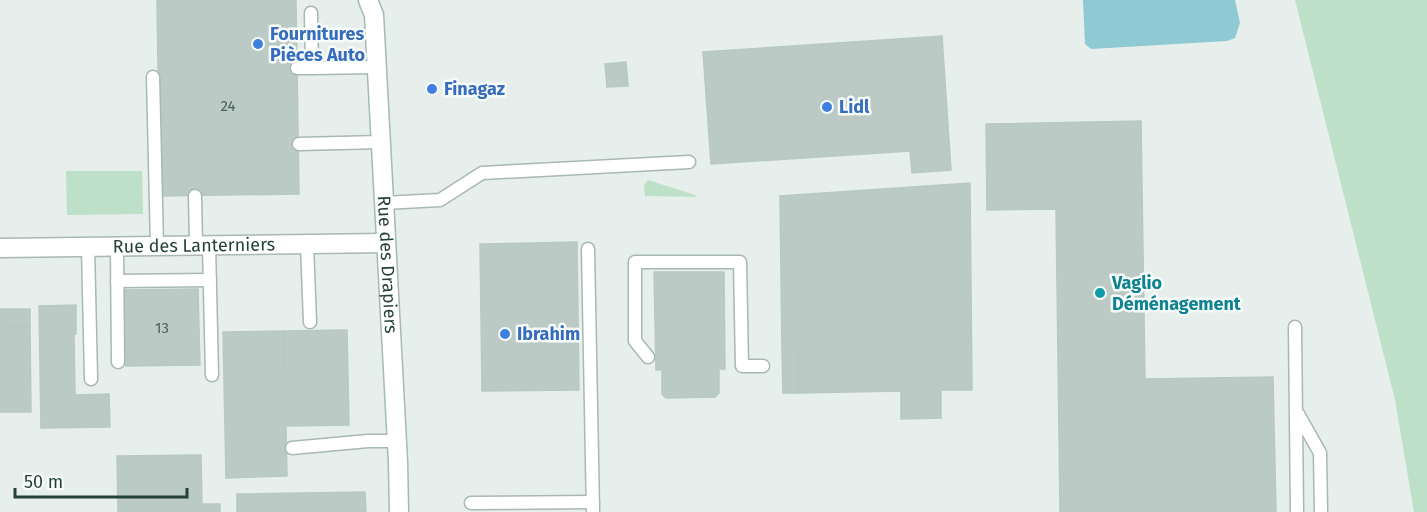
<svg xmlns="http://www.w3.org/2000/svg" width="1427" height="512" font-family="'Fira Sans',sans-serif">
  <style>
    .green { fill: #bfe0c8 }
    .water { fill: #8ec9d4 }
    .building { fill: #bbcac4; stroke: #b8c9c2; stroke-width: 1.5 }
    .lines { fill: none; stroke-linecap: round; stroke-linejoin: round }
    .lane-casing { stroke: #a8b8b2; stroke-width: 15 }
    .street-casing { stroke: #a8b8b2; stroke-width: 21 }
    .secondary-casing { stroke: #a4bbb3; stroke-width: 21 }
    .lane { stroke: #fff; stroke-width: 12 }
    .street { stroke: #fff; stroke-width: 18 }
    .secondary { stroke: #fff; stroke-width: 18 }
    .shop-dot { fill: #3f7fe0; stroke: #f7fbf9; stroke-width: 2 }
    .culture-dot { fill: #0f9aa8; stroke: #f7fbf9; stroke-width: 2 }
    .labels { text-anchor: middle; dominant-baseline: central; stroke-width: 5; stroke-linejoin: round; paint-order: stroke }
    .number-label { font-size: 15px; fill: #4a645c }
    .shop-label { font-size: 18px; font-weight: bold; fill: #366cbe; stroke: #f7fbf9; text-anchor: start }
    .street-label { font-size: 18px; fill: #24423a; stroke: #f7fbf9 }
    .culture-label { font-size: 18px; font-weight: bold; fill: #0d838f; stroke: #f7fbf9; text-anchor: start }
  </style>
  <rect width="100%" height="100%" fill="#e6efeb"/>
  <g class="green">
    <polygon points="1295,0 1427,0 1427,512 1414,512 1395,400"/>
    <polygon points="66,171 142,171 143,214 67,215"/>
    <polygon points="648,180 695,195 697,197 645,196 644,185"/>
  </g>
  <polygon class="water" points="1083,0 1235,0 1240,23 1235,38 1227,41 1091,49 1085,44"/>
  <g class="building">
    <polygon points="157,0 296,0 299,194 160,196"/>
    <polygon points="942,36 951,170 912,173 910,151 711,164 703,52"/>
    <polygon points="626,62 628,86 607,87 605,64"/>
    <polygon points="1141,121 1145,379 1273,377 1276,512 1060,512 1056,209 987,210 986,124"/>
    <polygon points="970,183 972,390 941,390 941,418 901,419 901,391 799,393 799,352 782,352 780,196"/>
    <polygon points="577,242 579,390 482,391 480,244"/>
    <polygon points="654,272 724,272 725,369 719,369 719,393 715,397 666,398 662,394 662,370 656,370"/>
    <polygon points="198,289 200,365 126,366 125,290"/>
    <polygon points="76,305 76,334 74,334 75,395 109,394 110,427 41,428 39,306"/>
    <rect x="0" y="309" width="30" height="18"/>
    <polygon points="0,327 30,327 31,412 0,412"/>
    <polygon points="347,330 349,425 286,426 284,331"/>
    <polygon points="284,331 287,476 226,478 223,332"/>
    <polygon points="782,352 799,352 799,393 783,393"/>
    <polygon points="201,455 202,504 220,504 220,512 118,512 117,456"/>
    <polygon points="365,492 366,512 237,512 237,494"/>
  </g>
  <g class="lines">
    <g class="lane-casing">
      <g id="lane">
        <polyline points="311,13 312,68 377,67"/>
        <polyline points="297,68 312,68"/>
        <polyline points="153,77 157,246"/>
        <polyline points="299,144 381,142"/>
        <polyline points="195,196 196,245"/>
        <polyline points="384,203 440,200 482,173 689,162"/>
        <polyline points="307,244 310,322"/>
        <polyline points="209,245 212,375"/>
        <polyline points="88,247 91,379"/>
        <polyline points="117,247 118,362"/>
        <polyline points="588,249 593,512"/>
        <polyline points="117,281 210,280"/>
        <polyline points="1295,327 1297,512"/>
        <polyline points="648,357 635,341 635,262 740,262 742,366 763,366"/>
        <polyline points="1298,414 1320,453 1321,512"/>
        <polyline points="292,448 368,441 397,441"/>
        <polyline points="471,503 593,502"/>
      </g>
    </g>
    <g class="street-casing">
      <g id="street">
        <path id="s1" d="M0,248L386,243"/>
      </g>
    </g>
    <g class="secondary-casing">
      <g id="secondary">
        <path id="s2" d="M368,0L374,15L398,462L399,512"/>
      </g>
    </g>
    <use href="#lane" class="lane"/>
    <use href="#street" class="street"/>
    <use href="#secondary" class="secondary"/>
  </g>
  <g class="shop-dot">
    <circle cx="258" cy="44" r="6"/>
    <circle cx="432" cy="89" r="6"/>
    <circle cx="827" cy="107" r="6"/>
    <circle cx="505" cy="334" r="6"/>
  </g>
  <circle class="culture-dot" cx="1100" cy="293" r="6"/>
  <g class="labels">
    <g class="number-label">
      <text x="228" y="106">24</text>
      <text x="162" y="328">13</text>
    </g>
    <g class="shop-label">
      <text x="270" y="34">Fournitures<tspan x="270" dy="21">Pièces Auto</tspan></text>
      <text x="444" y="89">Finagaz</text>
      <text x="839" y="107">Lidl</text>
      <text x="517" y="334">Ibrahim</text>
    </g>
    <g class="street-label">
      <text stroke="none"><textPath href="#s1" startOffset="194">Rue des Lanterniers</textPath></text>
      <text stroke="none"><textPath href="#s2" startOffset="266">Rue des Drapiers</textPath></text>
    </g>
    <g class="culture-label">
      <text x="1112" y="283">Vaglio<tspan x="1112" dy="21">Déménagement</tspan></text>
    </g>
  </g>
  <path d="M15 488v9h172v-9" fill="none" stroke="#24423a" stroke-width="3"/>
  <text x="24" y="488" font-size="18" fill="#24423a" stroke="#f7fbf9" stroke-width="4.5" paint-order="stroke">50 m</text>
</svg>
